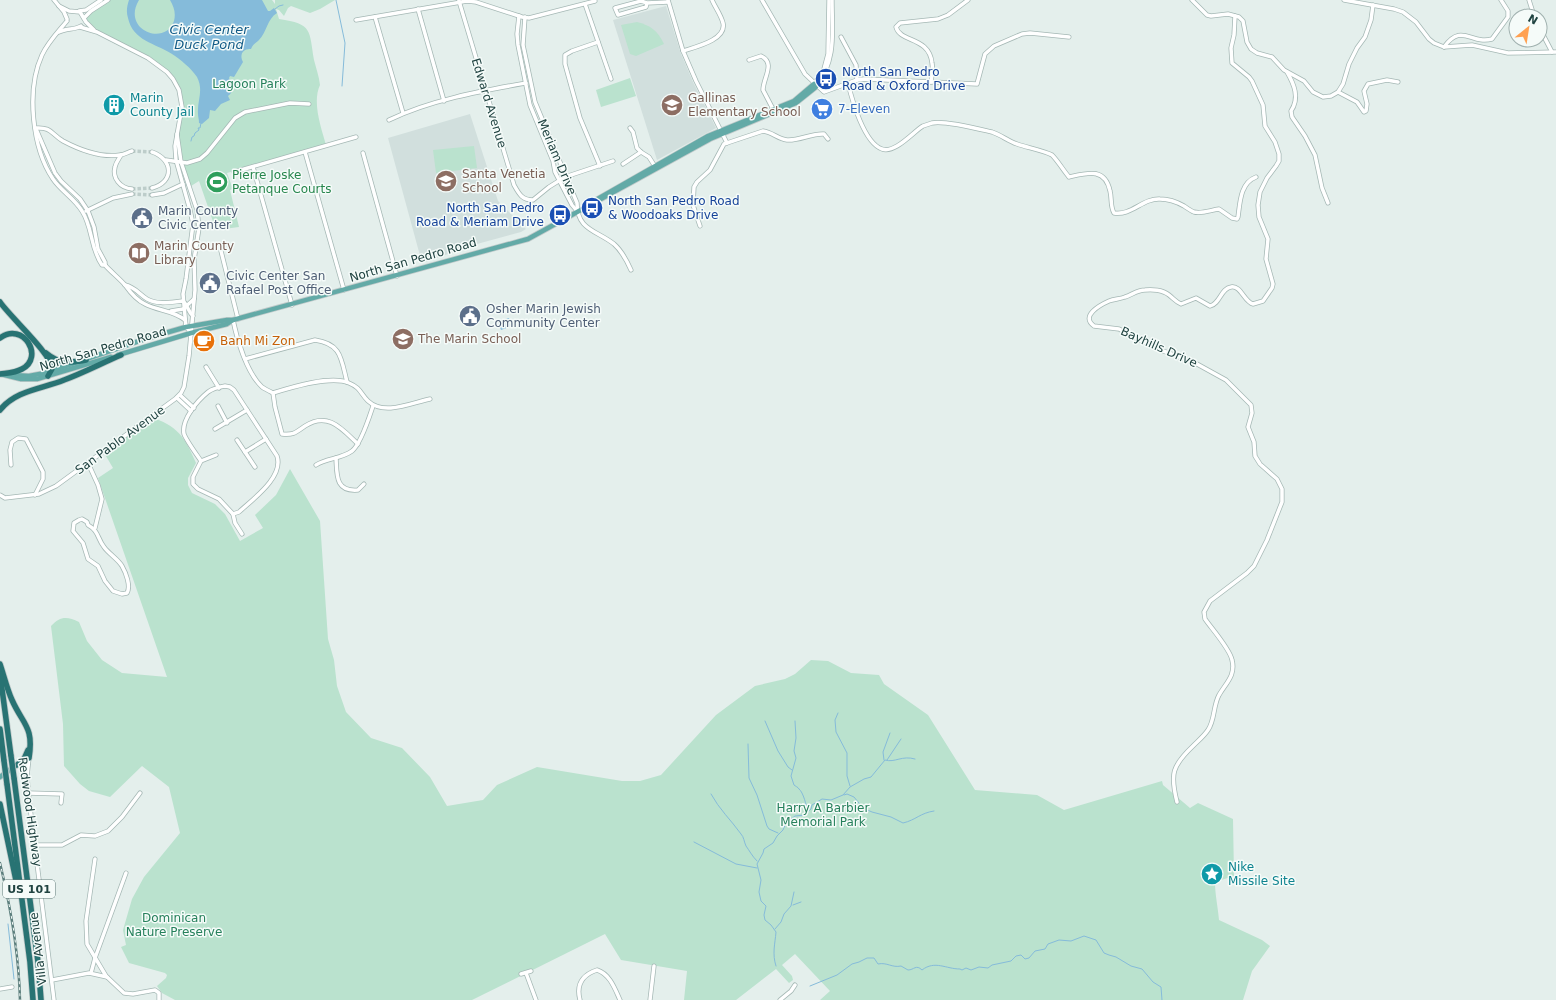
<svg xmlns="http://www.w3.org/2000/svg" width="1556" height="1000" font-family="'DejaVu Sans',sans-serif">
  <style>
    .built { fill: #d1dfdd }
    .green { fill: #bae2ce }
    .water { fill: #85bbda }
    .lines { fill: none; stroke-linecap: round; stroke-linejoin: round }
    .stream { stroke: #85bbda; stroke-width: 1 }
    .minor-tunnel { stroke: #bdcdca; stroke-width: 3.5; stroke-dasharray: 3.5 2; stroke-linecap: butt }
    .minor-casing { stroke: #a5b8b5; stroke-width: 5 }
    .major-casing { stroke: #c1caca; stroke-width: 6 }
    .highway-casing { stroke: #c1caca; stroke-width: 7 }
    .minor { stroke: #fff; stroke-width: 3.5 }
    .major { stroke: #63aaa7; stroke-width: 4.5 }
    .highway { stroke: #287373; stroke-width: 5.5 }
    .rail-casing { stroke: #5b7e7c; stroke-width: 2.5 }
    .rail { stroke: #f5fbf9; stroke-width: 1; stroke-dasharray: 3; stroke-linecap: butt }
    .highway-bridge-casing { stroke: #c1caca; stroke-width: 7; stroke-linecap: butt }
    .highway-bridge { stroke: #287373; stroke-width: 5.5 }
    .labels { text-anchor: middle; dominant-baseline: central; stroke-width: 3; stroke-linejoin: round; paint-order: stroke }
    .shield { fill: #f5fbf9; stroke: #607a78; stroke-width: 1 }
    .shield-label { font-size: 11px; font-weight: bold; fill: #204341 }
    .transit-label { font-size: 12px; fill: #164399; stroke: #f5fbf9; text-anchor: start }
    .park-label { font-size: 12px; fill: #25805b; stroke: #f5fbf9 }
    .culture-label { font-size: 12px; fill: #0d838f; stroke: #f5fbf9; text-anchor: start }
    .education-label { font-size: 12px; fill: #785e54; stroke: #f5fbf9; text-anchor: start }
    .street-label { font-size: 12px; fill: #204341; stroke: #f5fbf9 }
    .shop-label { font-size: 12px; fill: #366cbe; stroke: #f5fbf9; text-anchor: start }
    .leisure-label { font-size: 12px; fill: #27864d; stroke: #f5fbf9; text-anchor: start }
    .service-label { font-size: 12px; fill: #4e5e75; stroke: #f5fbf9; text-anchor: start }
    .food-label { font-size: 12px; fill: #c56008; stroke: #f5fbf9; text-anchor: start }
    .water-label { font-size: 13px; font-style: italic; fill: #125b87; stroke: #f5fbf9 }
  </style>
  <rect width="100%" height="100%" fill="#e4efec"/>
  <g class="built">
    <polygon points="666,6 681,54 693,82 716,128 657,160 613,20"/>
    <polygon points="470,114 498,201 526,229 521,232 477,244 422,263 388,138"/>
  </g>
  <g class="green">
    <path d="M108,0H272L275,4V0H335L320,9L310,13L291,6L288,8L284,16L279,10L276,9L279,19C313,24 309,30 314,60C316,68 319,76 320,85C312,102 321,127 326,145L227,173L233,189L230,190L239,227L216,230L199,181L191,186L181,159L177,134L181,103L175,83L160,66L103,36L85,21L88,12Z"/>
    <path d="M637,22C650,25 658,31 664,44L636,56L630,54L621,25Z"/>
    <polygon points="630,78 636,96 601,107 596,90"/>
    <polygon points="474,146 477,168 436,173 433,150"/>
    <path d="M150,417C177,425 185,437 196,463L188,478V485L192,493L215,504L225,514L240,541L263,528L255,515L276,495L290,469L320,521L328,639L334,660L337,686L346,712L371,738L402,748L430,777L447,806L483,800L497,785L537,767L622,781H640L661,775L716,715L755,686L785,679L795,674L811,660L828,661L851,673L879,675L884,684L928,715L975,790L1037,795L1064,810L1162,781L1163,785L1190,808L1198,803L1233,819L1234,876L1215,882C1215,895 1218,907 1219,920L1262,940L1270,946L1252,971L1243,1000H820L830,991L795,954L782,965L792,976L793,980L789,983L776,969L736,1000H684L687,971L621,960L605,934L472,1000H175L162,993L157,986L166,978L167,975L165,973L129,963L121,947L126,945L123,930L132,899L144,877L180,833L169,787L142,766L110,797L89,791L80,784L64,766L63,724L51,626C60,616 67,616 79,622L87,641L102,660L122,673L167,677L98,478L113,468L103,451Z"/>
  </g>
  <g class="water">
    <path d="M129,0H139C121,30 165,47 174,21C176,13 174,7 170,0H262L268,11H270L274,8L277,13C267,19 267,32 259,40C256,43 253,44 251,49C243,48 239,55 243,62L234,77L230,76L229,78C232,84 235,91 228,96L230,100L221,104L215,111L210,110L209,118L202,124L199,123C199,119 198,117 198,114C197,100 204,91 197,77C191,68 181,60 172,54C155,43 133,41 128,18C126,12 127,6 129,0Z"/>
    <polygon points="509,318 512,326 501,330 498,321"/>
  </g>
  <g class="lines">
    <g class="stream">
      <polyline points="336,0 345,43 342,86"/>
      <polyline points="275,9 279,6 283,5"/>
      <polyline points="191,141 192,137 194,136 195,133 199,130 198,128 200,128 201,123"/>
      <polyline points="838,713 835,720 836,732 847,753 847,776 850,786"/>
      <polyline points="765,721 778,751 788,767 792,770"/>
      <path d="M795,721L796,738L794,751L796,758L791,776L794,785C795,786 798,787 799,789C803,792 807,806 807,811"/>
      <polyline points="748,744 749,778 757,795 767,826 769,829 778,833"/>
      <polyline points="884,760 883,752 890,733"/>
      <polyline points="887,760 901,739"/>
      <path d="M711,794C719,809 731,820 741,834C744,837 744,842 746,846C749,850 752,856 757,861"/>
      <path d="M844,795L847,794L854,797L863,808L872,812L891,817L903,823C916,820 920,813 934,811"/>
      <polyline points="694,842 736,864 757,868"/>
      <polyline points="793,905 801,902"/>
      <polyline points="8,924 14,979"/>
      <polyline points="775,929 781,922 784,914 791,906 794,892"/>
      <path d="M776,966C772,954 775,944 776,932L771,925L765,920L764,915L766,906L761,901L759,892L761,880L757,864L763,853L764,849L773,843L777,836L783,830L786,823L795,816L805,815L811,809L812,805L822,799L831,800L843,795L850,787L864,779L871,777L885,760C895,763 902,755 915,759"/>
      <path d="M810,986L837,975L852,964L859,962L867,958H874L878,964C887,962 892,968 901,966L908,970C914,970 916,964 922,970C935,960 946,969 960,969L962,970L966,968L971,970L979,967L988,968L992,965L1011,961L1016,956L1021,955L1025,959L1029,958L1035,951L1045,949L1048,944L1059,940L1071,941L1084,936L1096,940L1104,953L1109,955L1116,957L1131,966L1142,969L1153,982L1161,987L1162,1000"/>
    </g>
    <g class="minor-tunnel">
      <polyline points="132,151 152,152"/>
      <polyline points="132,189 152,188"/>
      <polyline points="132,194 152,195"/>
    </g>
    <g class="minor-casing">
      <g id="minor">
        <polyline points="54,0 64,12 67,19"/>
        <polyline points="668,0 683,51 696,81 727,143"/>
        <polyline points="762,0 805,74 824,92 857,80 864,79 977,84 985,54 994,46 1022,34 1030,33 1069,37"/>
        <polyline points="1192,0 1207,15 1211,16 1228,14 1239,17 1243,21 1247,42 1251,49 1257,53 1272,57 1284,70 1304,81 1313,92 1323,97 1331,96 1338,92 1343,84 1349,64 1357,48 1365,37 1371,20 1373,5"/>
        <polyline points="1344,0 1394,9 1403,12 1416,22 1429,39 1434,43 1444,47 1472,45 1508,53 1556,52"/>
        <polyline points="1529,0 1534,16"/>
        <path d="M459,1L514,185C519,194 522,200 533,200L549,187L565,177L613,161"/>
        <polyline points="647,3 646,7 618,15 615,8 641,1 647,3 668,2"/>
        <polyline points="585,4 611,79"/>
        <polyline points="59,6 69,11 80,12 86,22 94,30"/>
        <polyline points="418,9 444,101"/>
        <polyline points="79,11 86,10 101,0"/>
        <polyline points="519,16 517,34 518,45 530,105 553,161 555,172 572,205 577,211"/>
        <polyline points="375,17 403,113"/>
        <path d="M525,17L523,45L535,102L577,203C577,230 596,230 614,244C622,251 627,261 631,270"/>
        <polyline points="84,18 91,11 108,0"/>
        <polyline points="356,20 467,1 476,2 522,17 529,18 595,1"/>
        <path d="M67,21C58,32 48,42 42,55C26,90 32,148 53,179C61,191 74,198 82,211C93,228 90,248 102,265H105C111,272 119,278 125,285C130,292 136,300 145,304C158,311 173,310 185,320"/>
        <polyline points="80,27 97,32 148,58 167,72 173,79 179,90 182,107 175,146 176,160 190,210 193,224 186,279 183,294 186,327 191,333"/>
        <polyline points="1540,29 1552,52"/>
        <path d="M59,32C67,28 75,30 81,26"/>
        <polyline points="841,37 856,65 857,80"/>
        <polyline points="598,42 572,51 565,55 565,64 580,118 600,166"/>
        <path d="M1444,47C1462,22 1471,45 1492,39L1508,17V11L1501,0"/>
        <path d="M683,51C695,47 727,40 723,23C721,15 715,7 712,0"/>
        <path d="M749,60L761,56C776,63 763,78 763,90L774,111"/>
        <path d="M1287,72C1294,84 1300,98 1291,111L1292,117L1305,136L1315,155L1322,188L1328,203"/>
        <path d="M931,82C932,76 933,69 932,63C929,36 900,43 896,27L900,23L938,19L948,15L968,0"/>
        <path d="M848,83C852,100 864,143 882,149C895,154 914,131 923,126C926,125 929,124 932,123C944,120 979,129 992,132C1001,135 1008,141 1017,144C1025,147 1045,151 1052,155C1058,161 1063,170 1069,177C1087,173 1105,167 1110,191C1112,198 1110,206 1114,213C1131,216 1143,198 1160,199C1168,199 1177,202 1184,206C1187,208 1191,211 1194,212C1202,214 1211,210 1219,209L1232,218L1237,219L1238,217C1240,203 1240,183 1256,177"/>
        <polyline points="814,84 824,69 828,54 829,0"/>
        <path d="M816,87C837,59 832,32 832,0"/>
        <polyline points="1338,92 1357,102 1364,112 1366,111 1367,104 1364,91 1368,84 1387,80 1398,82"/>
        <path d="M389,120C430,100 481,91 526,83"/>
        <path d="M36,128C52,127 51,134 63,141C80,150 100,158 120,155C124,155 128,152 132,151"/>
        <polyline points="630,128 633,132 637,148 641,152 649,157 656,168"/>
        <polyline points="36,129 55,173 61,181 80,199 88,211 94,227 98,249 105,262 105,265"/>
        <path d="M152,152C173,159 175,182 152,188"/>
        <polyline points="305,152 344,290"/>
        <polyline points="363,153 397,276"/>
        <path d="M121,155C119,159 116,162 115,167C112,178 120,188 132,189"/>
        <polyline points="166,160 187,163 200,159 207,153 235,118 245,112 290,103 309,104"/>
        <polyline points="623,164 641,152"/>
        <polyline points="253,167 292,305"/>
        <polyline points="234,172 356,137"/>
        <polyline points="152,195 164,193 183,184"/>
        <polyline points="86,211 113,198 132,194"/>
        <path d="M700,226L693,205L694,187L697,182L710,170L724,144L763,131C772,132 778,139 787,140C799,141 812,133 824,134L828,139"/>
        <polyline points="221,251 238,319"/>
        <path d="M125,285C135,287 139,294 147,299C157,305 171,302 183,301C188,305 188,312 193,316"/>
        <polyline points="171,311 183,309 194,299"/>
        <path d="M233,320C237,340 247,373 262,387C265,389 269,391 273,393C292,387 331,375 349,383C361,388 360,393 368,401C384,416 411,403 430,399"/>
        <path d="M245,359L315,340C342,344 341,359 347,382"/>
        <polyline points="206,367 219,388"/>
        <path d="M225,386L230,387L234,390L277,456C284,477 253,499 239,512L233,514L219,499L198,489L193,484V477L201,461C197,455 186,440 184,434C181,420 197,401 208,392C213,388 219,387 225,386Z"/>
        <path d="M273,393L275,407L282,434C294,435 295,433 305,426C328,411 342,429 358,444"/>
        <polyline points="180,395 194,408"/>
        <polyline points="177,398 191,411"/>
        <polyline points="218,406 227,423"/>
        <polyline points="215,429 247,410"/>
        <polyline points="237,440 255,467"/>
        <polyline points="245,452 266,439"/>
        <path d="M336,458C337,475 335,492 358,490L364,484"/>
        <polyline points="201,461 216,455"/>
        <polyline points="88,463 98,485 102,499 95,528"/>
        <polyline points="11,465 10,450 12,442 18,438 26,439 43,472 43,479 35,495"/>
        <path d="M316,465C327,458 341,459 352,451C361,444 369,418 373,406"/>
        <polyline points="0,495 5,498 39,494 56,486 175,399 181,393 184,387 189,356 195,290 194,260 199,228 197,210 181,162 177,134"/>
        <polyline points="233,514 235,523 242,534"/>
        <path d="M82,519L87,522L88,525C99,531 97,538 104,547C109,554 118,559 122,566C126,573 131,586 127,593L122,594L113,591L105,581L98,566L88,559L83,543L73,531L74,523L79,520Z"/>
        <polyline points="29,758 27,776 29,799 54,1000"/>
        <polyline points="19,764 24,766 27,773"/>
        <polyline points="28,793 62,794 61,803"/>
        <path d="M1177,802C1170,774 1172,766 1193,746C1198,741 1204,736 1208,730C1215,720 1213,706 1219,695C1226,683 1236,675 1232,660C1230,649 1212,629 1205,619L1204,612L1210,601L1247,573L1254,566L1267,540L1282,502V489L1277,479L1260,464L1255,456L1254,442L1248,427L1252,413L1251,405L1226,380L1197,364L1153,347L1119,329L1094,326C1080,316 1100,305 1109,301C1114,299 1120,299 1125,297C1132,295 1137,290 1145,290C1152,289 1163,290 1169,295C1174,299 1176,302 1181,304L1196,298L1210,306C1220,304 1221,288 1231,287C1241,285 1244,302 1253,304L1263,301L1272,288L1273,284L1266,259L1268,239L1259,217L1258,205L1260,192L1267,178L1276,166L1279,161V154L1275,142L1265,126L1263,105L1252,81L1249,77L1232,63L1231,48L1234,35L1235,16"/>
        <polyline points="35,845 62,845 81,835 95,836 108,831 122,817 140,793"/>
        <polyline points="95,859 86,921 87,944 106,976 124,993 133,994 155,990 159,993 159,1000"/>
        <polyline points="1211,867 1214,877"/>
        <polyline points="91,973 95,958 126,873"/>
        <polyline points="526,973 536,1000"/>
        <polyline points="521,974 531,971"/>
        <polyline points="52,980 89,973 107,977"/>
        <polyline points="0,989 12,987"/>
        <path d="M580,1000C576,985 582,975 597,970C610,974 615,989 620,1000"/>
        <polyline points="650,1000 654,966"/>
        <polyline points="780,1000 791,991 795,985"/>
      </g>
    </g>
    <g class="major-casing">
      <g id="major">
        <polyline points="594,201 708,136 794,101 814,84"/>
        <polyline points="118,355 191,333 227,324 233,320 528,239 710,139 796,103 816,87"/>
        <polyline points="0,374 21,379 37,379 111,357"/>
        <polyline points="13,375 29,376 45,373 148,338 186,327 227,320 233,320"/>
        <polyline points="0,777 15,766"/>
      </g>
    </g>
    <g class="highway-casing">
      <g id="highway">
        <path d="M0,302C10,317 52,354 52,369L48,376"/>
        <path d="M0,338C23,321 45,357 22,369C15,373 7,373 0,374"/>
        <path d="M46,353C59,364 70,363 86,360"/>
        <path d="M0,410C16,390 42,389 64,380C83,373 102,363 121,355"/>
        <path d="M0,664C4,676 7,689 12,700C23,725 34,726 29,758"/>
        <polyline points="0,674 11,756"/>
        <polyline points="0,729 4,761"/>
        <polyline points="17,765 24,759 28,750"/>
        <polyline points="14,778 38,962 41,1000"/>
        <polyline points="7,784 30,962 33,1000"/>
        <polyline points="0,804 18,890"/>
      </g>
    </g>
    <use href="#minor" class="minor"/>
    <use href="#major" class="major"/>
    <use href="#highway" class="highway"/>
    <g class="rail-casing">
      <path id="rail" d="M0,863C11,909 19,953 20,1000"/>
    </g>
    <use href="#rail" class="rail"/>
    <g class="highway-bridge-casing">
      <g id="highway-bridge">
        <polyline points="11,756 14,778"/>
        <polyline points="4,761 7,784"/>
      </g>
    </g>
    <use href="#highway-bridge" class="highway-bridge"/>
  </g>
  <defs>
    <g id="bus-disc" transform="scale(1.15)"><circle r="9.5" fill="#1a4fb4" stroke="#f5fbf9"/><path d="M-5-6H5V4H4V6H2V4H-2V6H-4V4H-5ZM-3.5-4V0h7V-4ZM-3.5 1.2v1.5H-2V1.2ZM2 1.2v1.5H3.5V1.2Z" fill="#fff"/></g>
    <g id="building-disc" transform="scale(1.15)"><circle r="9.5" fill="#0f9aa8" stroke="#f5fbf9"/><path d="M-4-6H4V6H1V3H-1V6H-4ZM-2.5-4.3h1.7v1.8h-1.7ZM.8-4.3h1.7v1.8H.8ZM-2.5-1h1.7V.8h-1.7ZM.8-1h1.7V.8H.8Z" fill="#fff"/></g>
    <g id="school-disc" transform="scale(1.15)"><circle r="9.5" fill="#8d6e63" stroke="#f5fbf9"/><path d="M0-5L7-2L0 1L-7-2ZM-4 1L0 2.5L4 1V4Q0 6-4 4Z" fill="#fff"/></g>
    <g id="supermarket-disc" transform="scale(1.15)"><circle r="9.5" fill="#3f7fe0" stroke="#f5fbf9"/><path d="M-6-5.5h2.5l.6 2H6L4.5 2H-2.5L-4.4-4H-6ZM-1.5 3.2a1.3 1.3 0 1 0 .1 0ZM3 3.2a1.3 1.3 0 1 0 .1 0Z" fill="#fff"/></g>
    <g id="stadium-disc" transform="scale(1.15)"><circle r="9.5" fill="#2e9e5b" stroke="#f5fbf9"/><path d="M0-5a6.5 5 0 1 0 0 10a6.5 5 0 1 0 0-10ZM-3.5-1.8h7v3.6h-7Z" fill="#fff"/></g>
    <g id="civic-disc" transform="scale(1.15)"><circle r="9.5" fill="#5c6f8a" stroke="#f5fbf9"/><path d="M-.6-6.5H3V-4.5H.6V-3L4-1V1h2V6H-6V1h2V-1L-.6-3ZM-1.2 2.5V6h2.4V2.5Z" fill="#fff"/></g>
    <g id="library-disc" transform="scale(1.15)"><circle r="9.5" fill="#8d6e63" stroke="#f5fbf9"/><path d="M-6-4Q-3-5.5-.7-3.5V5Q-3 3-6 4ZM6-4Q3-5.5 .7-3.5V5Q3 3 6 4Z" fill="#fff"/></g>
    <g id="cafe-disc" transform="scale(1.15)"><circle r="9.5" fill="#e8710a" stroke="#f5fbf9"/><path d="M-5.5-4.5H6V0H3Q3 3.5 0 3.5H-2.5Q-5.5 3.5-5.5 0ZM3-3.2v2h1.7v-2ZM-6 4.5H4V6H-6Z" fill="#fff"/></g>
    <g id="sight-disc" transform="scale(1.15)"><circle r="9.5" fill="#0f9aa8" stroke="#f5fbf9"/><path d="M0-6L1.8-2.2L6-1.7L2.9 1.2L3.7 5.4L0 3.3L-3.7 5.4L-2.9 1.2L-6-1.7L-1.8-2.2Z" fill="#fff"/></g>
  </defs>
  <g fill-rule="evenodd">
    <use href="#bus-disc" x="826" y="79"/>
    <use href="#building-disc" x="114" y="105"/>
    <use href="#school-disc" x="672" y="105"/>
    <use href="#supermarket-disc" x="822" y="109"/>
    <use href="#school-disc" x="446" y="181"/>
    <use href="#stadium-disc" x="217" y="182"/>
    <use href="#bus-disc" x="592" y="208"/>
    <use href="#bus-disc" x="560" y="215"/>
    <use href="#civic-disc" x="142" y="218"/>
    <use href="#library-disc" x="139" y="253"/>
    <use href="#civic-disc" x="210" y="283"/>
    <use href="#civic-disc" x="470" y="316"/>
    <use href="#school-disc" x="403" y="339"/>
    <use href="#cafe-disc" x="204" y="341"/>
    <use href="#sight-disc" x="1212" y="874"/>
  </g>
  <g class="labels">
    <rect class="shield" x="3" y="880" width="52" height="18" rx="3"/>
    <g class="shield-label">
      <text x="29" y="889">US 101</text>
    </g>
    <g class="transit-label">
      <text x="842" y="72">North San Pedro<tspan x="842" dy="14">Road &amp; Oxford Drive</tspan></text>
      <text x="608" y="201">North San Pedro Road<tspan x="608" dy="14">&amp; Woodoaks Drive</tspan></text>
      <text x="544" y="208" text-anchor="end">North San Pedro<tspan x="544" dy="14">Road &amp; Meriam Drive</tspan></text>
    </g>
    <g class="park-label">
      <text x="249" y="84">Lagoon Park</text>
      <text x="823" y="808">Harry A Barbier<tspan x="823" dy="14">Memorial Park</tspan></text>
      <text x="174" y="918">Dominican<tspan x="174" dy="14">Nature Preserve</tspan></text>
    </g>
    <g class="culture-label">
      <text x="130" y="98">Marin<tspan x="130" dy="14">County Jail</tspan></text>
      <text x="1228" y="867">Nike<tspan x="1228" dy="14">Missile Site</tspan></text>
    </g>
    <g class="education-label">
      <text x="688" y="98">Gallinas<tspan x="688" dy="14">Elementary School</tspan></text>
      <text x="462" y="174">Santa Venetia<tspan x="462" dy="14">School</tspan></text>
      <text x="154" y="246">Marin County<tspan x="154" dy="14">Library</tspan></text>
      <text x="418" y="339">The Marin School</text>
    </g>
    <g class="street-label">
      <text transform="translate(489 103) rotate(73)">Edward Avenue</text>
      <text transform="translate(557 157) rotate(67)">Meriam Drive</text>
      <text transform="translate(413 260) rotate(-16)">North San Pedro Road</text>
      <text transform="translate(1159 347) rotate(24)">Bayhills Drive</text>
      <text transform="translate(103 349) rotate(-16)">North San Pedro Road</text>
      <text transform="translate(120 440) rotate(-36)">San Pablo Avenue</text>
      <text transform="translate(30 812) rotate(82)">Redwood Highway</text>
      <text transform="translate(38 949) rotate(-97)">Villa Avenue</text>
    </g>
    <g class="shop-label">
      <text x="838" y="109">7-Eleven</text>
    </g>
    <g class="leisure-label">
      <text x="232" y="175">Pierre Joske<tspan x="232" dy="14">Petanque Courts</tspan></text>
    </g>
    <g class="service-label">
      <text x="158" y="211">Marin County<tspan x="158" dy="14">Civic Center</tspan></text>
      <text x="226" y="276">Civic Center San<tspan x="226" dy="14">Rafael Post Office</tspan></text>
      <text x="486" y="309">Osher Marin Jewish<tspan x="486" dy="14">Community Center</tspan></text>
    </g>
    <g class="food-label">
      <text x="220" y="341">Banh Mi Zon</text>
    </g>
    <g class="water-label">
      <text x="209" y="29">Civic Center<tspan x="209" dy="15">Duck Pond</tspan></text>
    </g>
  </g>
  <g transform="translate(1528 28) rotate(30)"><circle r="19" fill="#f5fbf9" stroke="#a0b1af"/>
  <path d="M0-3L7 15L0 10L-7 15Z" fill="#ffa152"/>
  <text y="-6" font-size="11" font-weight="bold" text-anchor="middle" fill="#204341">N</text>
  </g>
</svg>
